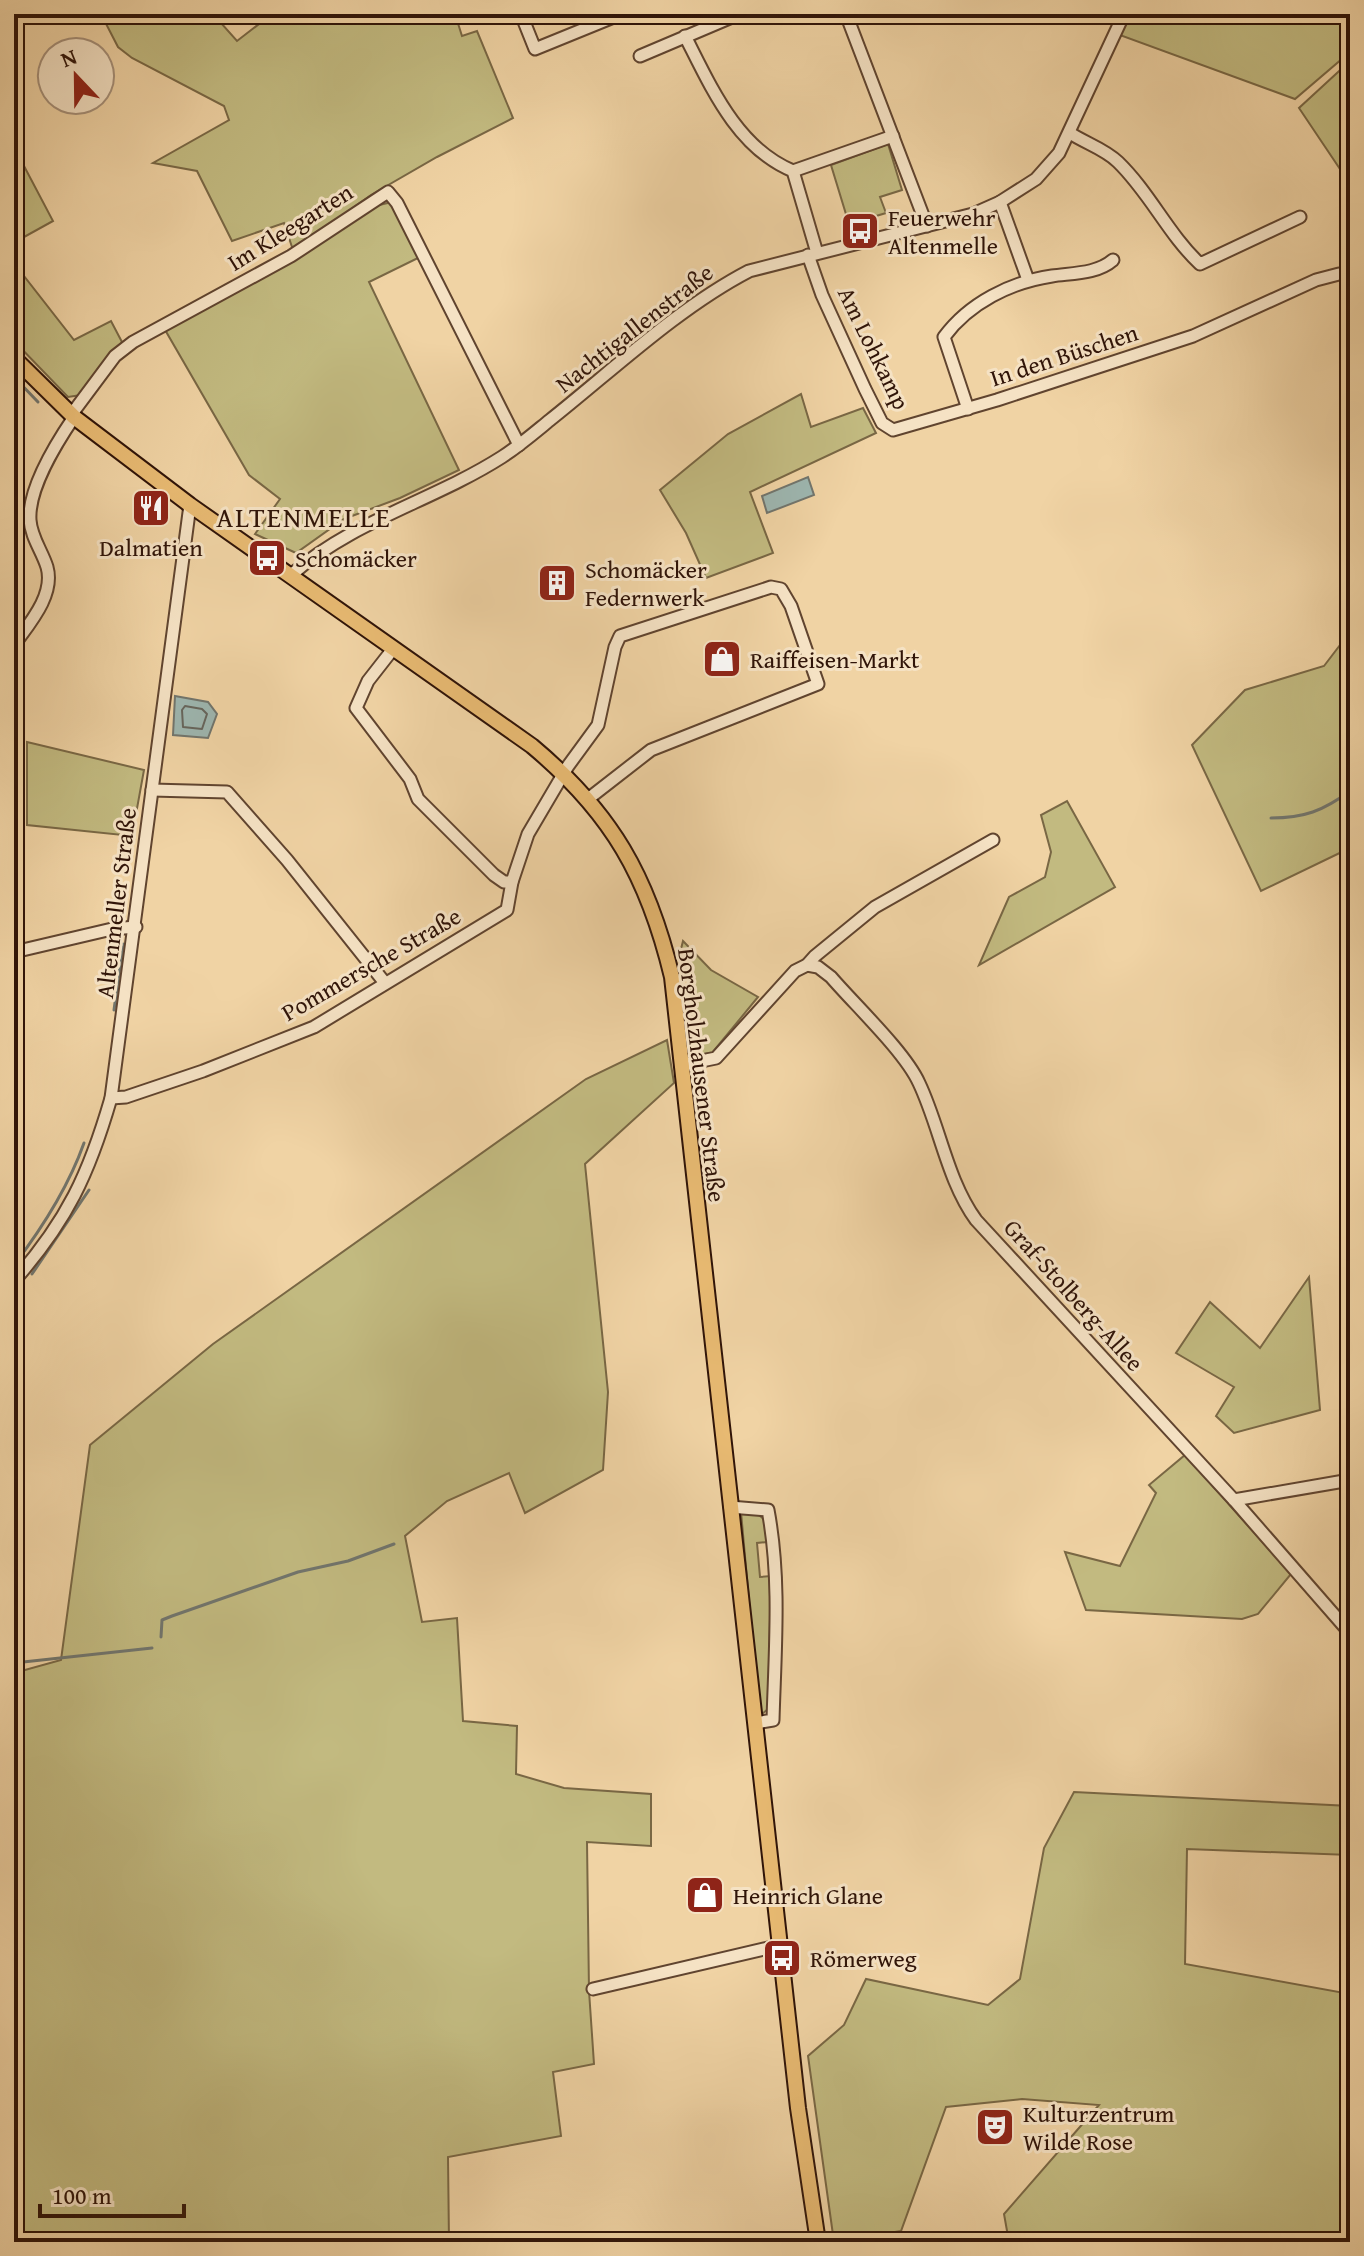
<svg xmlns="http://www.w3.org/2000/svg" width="1364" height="2256" font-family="'Gentium Book Plus',serif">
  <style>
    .green { fill: #c2ba80; stroke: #796744; stroke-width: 2 }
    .water { fill: #9db6b0; stroke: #71756d; stroke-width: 2 }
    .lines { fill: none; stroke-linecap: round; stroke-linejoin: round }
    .shore { stroke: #66655c; stroke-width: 2 }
    .stream { stroke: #71756d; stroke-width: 3 }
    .minor-casing { stroke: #60442f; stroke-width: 15 }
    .major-casing { stroke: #301408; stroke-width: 18 }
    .minor { stroke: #f5e2c4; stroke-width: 11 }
    .major { stroke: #e8ba72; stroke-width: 14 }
    .labels { text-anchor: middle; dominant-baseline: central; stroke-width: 6; stroke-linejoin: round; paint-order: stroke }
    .poi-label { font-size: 24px; fill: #301408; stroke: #f5e2c4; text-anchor: start }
    .street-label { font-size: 24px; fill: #301408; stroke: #f5e2c4 }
    .quarter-label { font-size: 28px; letter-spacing: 2px; fill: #301408; stroke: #f5e2c4 }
  </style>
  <rect width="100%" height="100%" fill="#f0d3a4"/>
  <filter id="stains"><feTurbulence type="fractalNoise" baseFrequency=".0025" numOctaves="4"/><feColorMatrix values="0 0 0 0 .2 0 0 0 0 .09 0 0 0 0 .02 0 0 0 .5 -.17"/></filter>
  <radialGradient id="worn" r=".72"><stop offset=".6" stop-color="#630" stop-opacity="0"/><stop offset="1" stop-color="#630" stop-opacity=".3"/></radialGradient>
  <g class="green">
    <polygon points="101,14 213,14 237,41 272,14 408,14 411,18 416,14 424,14 429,20 441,14 455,14 462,36 477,31 513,118 437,157 371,195 293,250 284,223 232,241 197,171 153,163 229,120 224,106 132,58 118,47"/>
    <polygon points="1127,14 1350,14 1350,52 1295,99 1117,34"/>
    <polygon points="1350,61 1350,184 1299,108"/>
    <polygon points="888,144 902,190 880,197 886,213 849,224 831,165"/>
    <polygon points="14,147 53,221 24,237 17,267 74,340 111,321 123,344 81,395 68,397 14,341"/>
    <polygon points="392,202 420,257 369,282 459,470 400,498 344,519 296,553 255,534 280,499 249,475 164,328 375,206"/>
    <polygon points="801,394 811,427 863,408 876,433 750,492 773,553 706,578 686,533 660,490 728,434"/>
    <polygon points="1350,632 1350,848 1261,891 1192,745 1245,690 1324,666"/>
    <polygon points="27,742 144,770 132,836 27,825"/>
    <polygon points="1067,801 1115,887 979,965 1009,897 1045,877 1051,852 1041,815"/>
    <polygon points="683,941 711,970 758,997 712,1053 695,1055 690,985 680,953"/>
    <polygon points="667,1040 674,1083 585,1164 608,1392 603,1470 525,1513 509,1473 447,1501 405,1536 422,1622 457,1618 463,1721 517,1726 516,1774 564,1788 651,1794 651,1846 587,1842 589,1991 594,2064 553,2072 561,2136 448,2157 449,2242 14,2242 14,1673 61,1660 90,1445 213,1344 586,1079"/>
    <polygon points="1309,1277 1320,1410 1234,1433 1216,1416 1234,1387 1176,1353 1210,1302 1260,1348"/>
    <polygon points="1185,1455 1291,1574 1258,1614 1242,1619 1086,1610 1065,1552 1120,1566 1156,1493 1149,1485"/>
    <polygon points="754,1511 765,1520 768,1542 757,1543 760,1577 771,1576 768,1709 762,1714 759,1711 741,1512"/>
    <polygon points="1074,1792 1350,1806 1350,1855 1187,1849 1185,1964 1350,1994 1350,2242 1009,2242 1004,2214 1099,2105 1022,2099 946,2107 901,2231 834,2242 808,2056 844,2025 866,1979 988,2005 1020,1979 1044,1848"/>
  </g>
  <g class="water">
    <polygon points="808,477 814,495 767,513 762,496"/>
    <polygon points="175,696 208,702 217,714 208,738 173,735"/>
  </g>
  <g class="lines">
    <polygon class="shore" points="185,706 202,709 207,714 202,729 183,727 182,710"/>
    <g class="stream">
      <polyline points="14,377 38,402"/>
      <path d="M1271,818C1304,818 1323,811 1350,791"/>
      <polyline points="114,1010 123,944"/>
      <path d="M14,1265C43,1227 68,1188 84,1143"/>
      <polyline points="32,1274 89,1190"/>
      <polyline points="14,1296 23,1286"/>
      <polyline points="161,1637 162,1620 172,1616 298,1572 348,1561 394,1544"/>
      <polyline points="14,1663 152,1648"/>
    </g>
    <g class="minor-casing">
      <g id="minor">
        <polyline points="521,14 535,49 621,14"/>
        <polyline points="846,14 927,226"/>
        <path d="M685,36C711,87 737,148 793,171L817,253"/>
        <polyline points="640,56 739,14"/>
        <path d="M1070,133C1085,143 1105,149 1118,162C1150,193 1168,234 1200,264L1300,217"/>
        <polyline points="793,171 893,136"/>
        <polyline points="1000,202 1028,280"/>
        <polyline points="808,255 822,295 865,389 882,423 893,430 997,400 1193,336 1316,280 1339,274"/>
        <path d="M968,409L944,337C969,303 1011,282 1052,276C1072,273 1097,274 1113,260"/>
        <polyline points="71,415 115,356 133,342 291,256 388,192 397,203 519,445"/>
        <path d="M291,575C354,520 433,501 502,457C519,446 534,433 550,420C613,370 678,308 749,271L973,214L1000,202L1036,179L1059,153L1124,14"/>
        <path d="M14,645C29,624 55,595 47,567C42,551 31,537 30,520C28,489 57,442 74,417"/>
        <polyline points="393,649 368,681 356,708 410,779 418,799 494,875 504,882 512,882"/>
        <polyline points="152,790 227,792 287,860 385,983"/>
        <polyline points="14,952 112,929 136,927"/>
        <path d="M807,965L818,967L831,977C855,1005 905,1052 919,1083C940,1127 947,1180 976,1220L1234,1500L1350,1633"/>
        <polyline points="682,1065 716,1058 795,971 807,965 815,956 875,907 993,840"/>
        <polyline points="111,1098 126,1097 203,1071 314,1027 507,910 512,882 528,834 568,766 598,725 615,647 620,636 771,587 781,589 791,606 818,684 651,750 588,799"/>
        <path d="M14,1281C67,1221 89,1174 111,1098L190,505"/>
        <polyline points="1234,1500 1350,1480"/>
        <path d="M730,1507L768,1510C781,1579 775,1650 773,1720L756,1723"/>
        <polyline points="593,1989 781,1945"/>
      </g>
    </g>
    <g class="major-casing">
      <path id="major" d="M14,358L74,417L190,505L532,746C612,813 648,877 672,977L798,2108L818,2242"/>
    </g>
    <use href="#minor" class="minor"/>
    <use href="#major" class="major"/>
  </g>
  <defs>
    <g id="bus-square" transform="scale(2)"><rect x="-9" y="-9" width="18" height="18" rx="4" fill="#8f2418" stroke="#f5e2c4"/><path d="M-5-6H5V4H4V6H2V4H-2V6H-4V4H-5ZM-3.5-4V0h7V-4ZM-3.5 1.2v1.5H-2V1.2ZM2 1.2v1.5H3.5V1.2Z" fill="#fff"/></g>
    <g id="restaurant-square" transform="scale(2)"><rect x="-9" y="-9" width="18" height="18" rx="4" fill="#8f2418" stroke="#f5e2c4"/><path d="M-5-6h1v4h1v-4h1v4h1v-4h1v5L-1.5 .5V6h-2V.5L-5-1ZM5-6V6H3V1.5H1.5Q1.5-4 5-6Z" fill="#fff"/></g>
    <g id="building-square" transform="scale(2)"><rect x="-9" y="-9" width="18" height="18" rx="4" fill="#8f2418" stroke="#f5e2c4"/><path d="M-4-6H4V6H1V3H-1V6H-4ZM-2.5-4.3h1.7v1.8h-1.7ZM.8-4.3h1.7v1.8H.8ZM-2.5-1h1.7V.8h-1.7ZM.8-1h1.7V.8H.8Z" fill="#fff"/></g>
    <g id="shop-square" transform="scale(2)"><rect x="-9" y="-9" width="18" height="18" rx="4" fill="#8f2418" stroke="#f5e2c4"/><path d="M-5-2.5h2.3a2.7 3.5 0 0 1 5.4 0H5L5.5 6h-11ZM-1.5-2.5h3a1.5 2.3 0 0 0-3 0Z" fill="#fff"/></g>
    <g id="theatre-square" transform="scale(2)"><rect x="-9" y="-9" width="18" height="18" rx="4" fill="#8f2418" stroke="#f5e2c4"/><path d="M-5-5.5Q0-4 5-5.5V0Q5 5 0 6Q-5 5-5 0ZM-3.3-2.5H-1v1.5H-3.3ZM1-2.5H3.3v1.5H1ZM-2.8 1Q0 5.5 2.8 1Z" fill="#fff"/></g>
  </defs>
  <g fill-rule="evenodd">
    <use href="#bus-square" x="860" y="231"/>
    <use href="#restaurant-square" x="151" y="508"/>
    <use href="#bus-square" x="267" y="558"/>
    <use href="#building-square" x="557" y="583"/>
    <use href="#shop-square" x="722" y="659"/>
    <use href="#shop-square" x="705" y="1895"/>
    <use href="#bus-square" x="782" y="1958"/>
    <use href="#theatre-square" x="995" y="2127"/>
  </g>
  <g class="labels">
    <g class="poi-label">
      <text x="888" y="217">Feuerwehr<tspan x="888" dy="28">Altenmelle</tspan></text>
      <text x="151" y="547" text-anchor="middle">Dalmatien</text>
      <text x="295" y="558">Schomäcker</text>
      <text x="585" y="569">Schomäcker<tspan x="585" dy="28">Federnwerk</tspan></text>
      <text x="750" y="659">Raiffeisen-Markt</text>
      <text x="733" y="1895">Heinrich Glane</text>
      <text x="810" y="1958">Römerweg</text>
      <text x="1023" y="2113">Kulturzentrum<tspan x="1023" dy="28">Wilde Rose</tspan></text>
    </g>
    <g class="street-label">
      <text transform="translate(290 227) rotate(-32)">Im Kleegarten</text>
      <text transform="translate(634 328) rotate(-38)">Nachtigallenstraße</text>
      <text transform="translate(874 348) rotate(64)">Am Lohkamp</text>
      <text transform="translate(1064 355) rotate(-18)">In den Büschen</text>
      <text transform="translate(116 903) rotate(-83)">Altenmeller Straße</text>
      <text transform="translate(371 964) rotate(-30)">Pommersche Straße</text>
      <text transform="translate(702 1075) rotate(83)">Borgholzhausener Straße</text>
      <text transform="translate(1074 1295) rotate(48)">Graf-Stolberg-Allee</text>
    </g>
    <g class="quarter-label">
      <text x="304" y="516">ALTENMELLE</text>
    </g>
  </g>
  <rect width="1364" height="2256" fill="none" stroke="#f0d3a4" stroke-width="48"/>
  <rect x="16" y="16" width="1332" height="2224" fill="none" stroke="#301408" stroke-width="4"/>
  <rect x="24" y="24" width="1316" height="2208" fill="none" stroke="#301408" stroke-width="2"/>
  <g transform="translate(76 76) rotate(338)"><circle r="38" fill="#f5e2c4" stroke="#a69079" stroke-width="2"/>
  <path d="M0-6L14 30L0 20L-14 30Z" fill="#8f2418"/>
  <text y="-12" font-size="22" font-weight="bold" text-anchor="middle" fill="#301408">N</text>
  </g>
  <path d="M40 2204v12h144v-12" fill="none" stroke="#301408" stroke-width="4"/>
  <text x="52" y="2204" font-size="24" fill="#301408" stroke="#f5e2c4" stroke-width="6" paint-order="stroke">100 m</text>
  <rect width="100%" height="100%" filter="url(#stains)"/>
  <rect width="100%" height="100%" fill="url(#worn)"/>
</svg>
